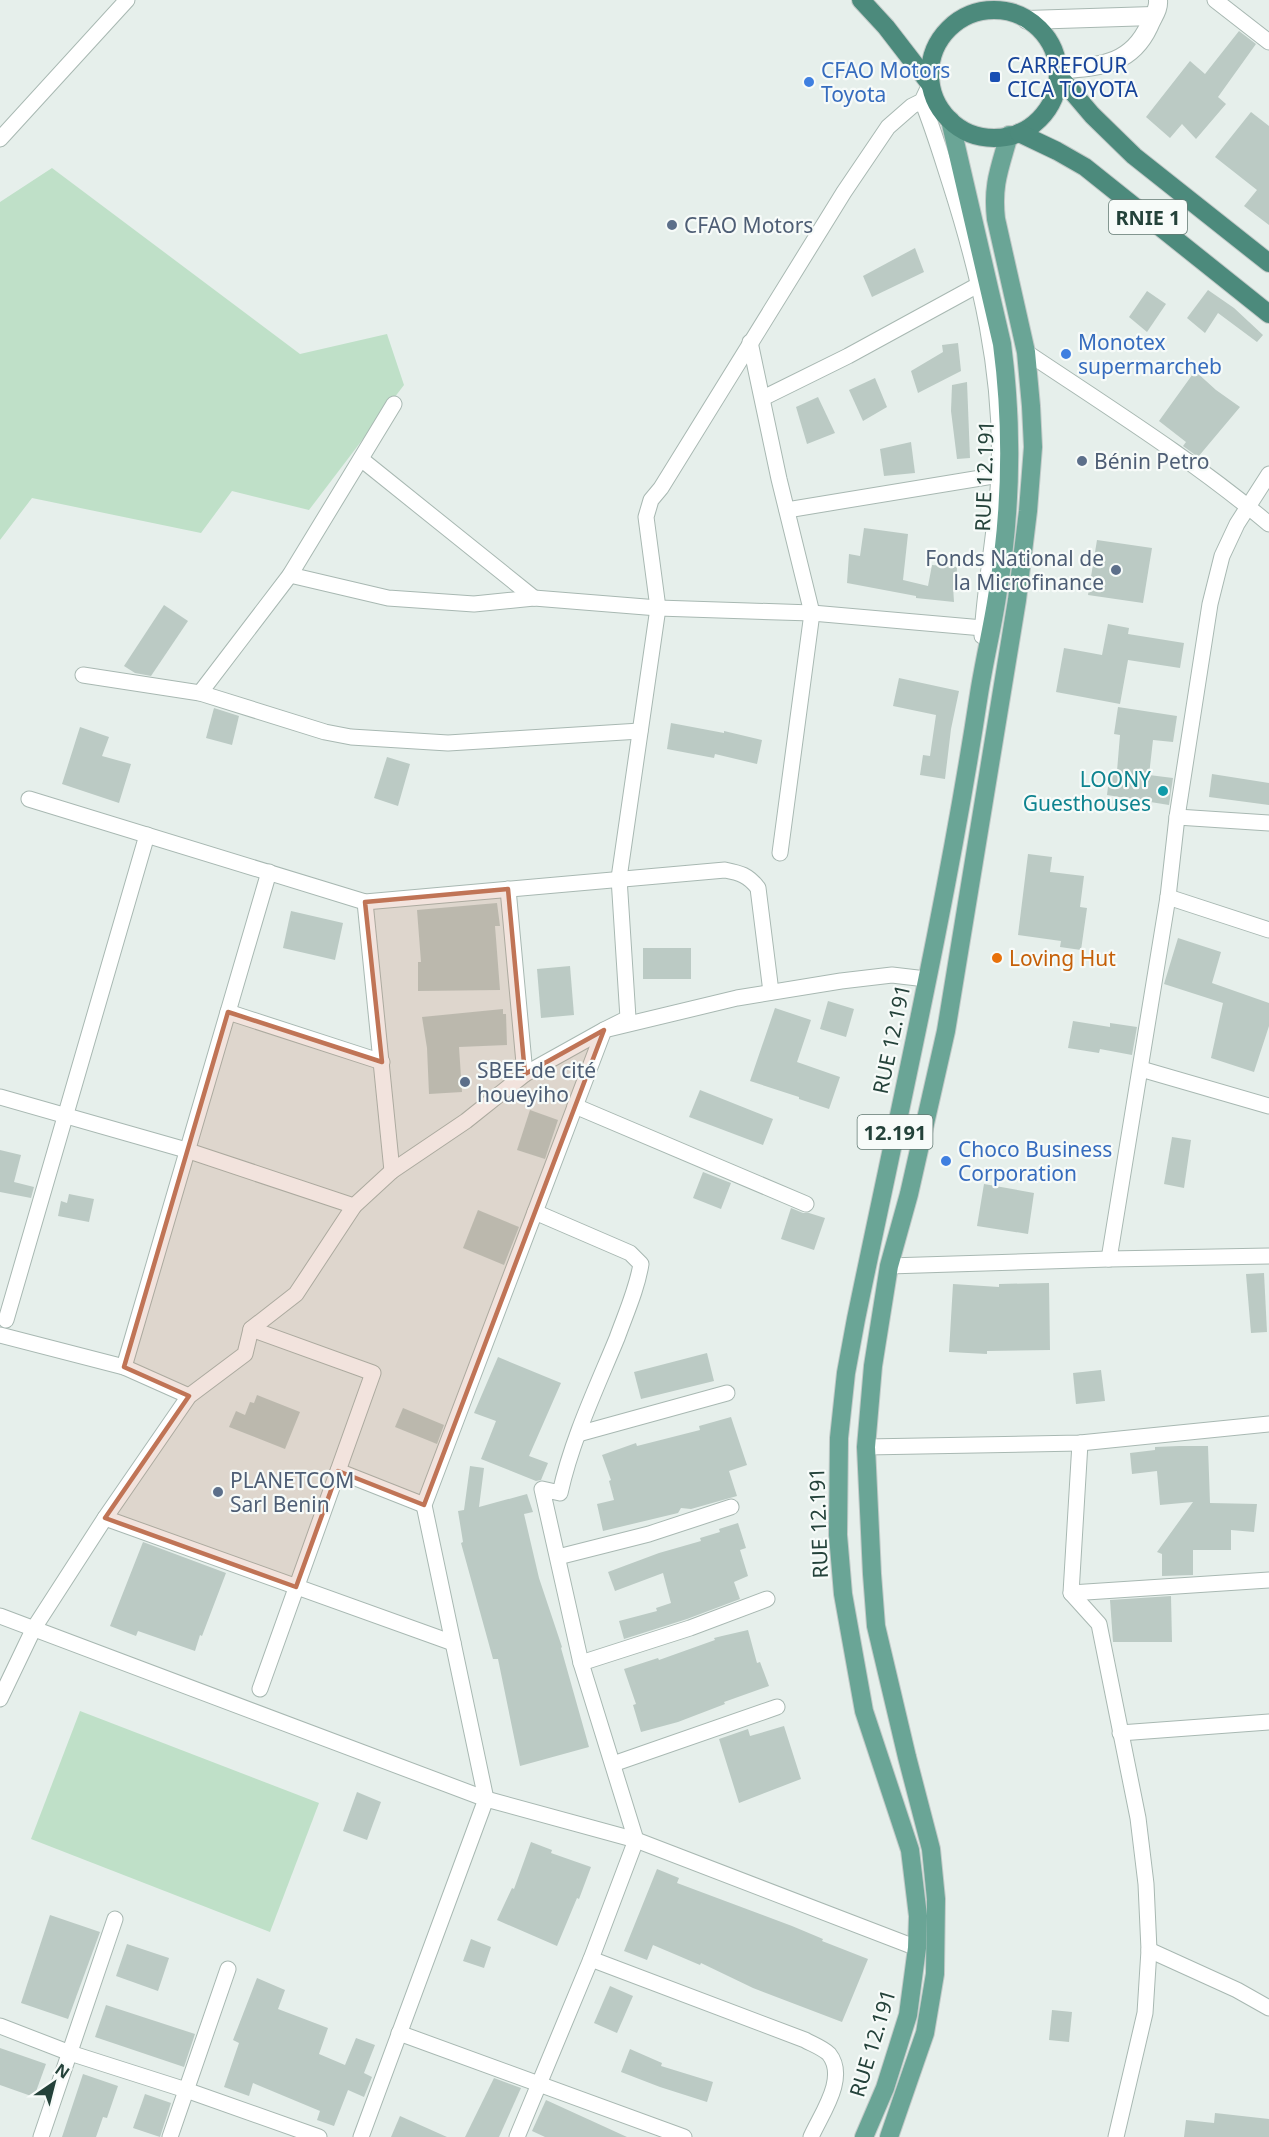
<svg xmlns="http://www.w3.org/2000/svg" width="1269" height="2137" font-family="'Noto Sans',sans-serif">
  <style>
    .green { fill: #bfe0c8 }
    .building { fill: #bbcac4 }
    .lines { fill: none; stroke-linecap: round; stroke-linejoin: round }
    .minor-casing { stroke: #a8b8b2; stroke-width: 17 }
    .tertiary-casing { stroke: #a8b8b2; stroke-width: 20 }
    .primary-casing { stroke: #c2cac8; stroke-width: 20 }
    .trunk-casing { stroke: #c2cac8; stroke-width: 20 }
    .minor { stroke: #fff; stroke-width: 15 }
    .tertiary { stroke: #fff; stroke-width: 18 }
    .primary { stroke: #6aa596; stroke-width: 18 }
    .trunk { stroke: #4c8a7c; stroke-width: 18 }
    .marked { fill: #c07456; fill-opacity: 0.2; stroke: #c07456; stroke-width: 4.5; stroke-linejoin: round }
    .transit-dot { fill: #1a4fb4; stroke: #f7fbf9; stroke-width: 2 }
    .shop-dot { fill: #3f7fe0; stroke: #f7fbf9; stroke-width: 2 }
    .service-dot { fill: #5c6f8a; stroke: #f7fbf9; stroke-width: 2 }
    .culture-dot { fill: #0f9aa8; stroke: #f7fbf9; stroke-width: 2 }
    .food-dot { fill: #e8710a; stroke: #f7fbf9; stroke-width: 2 }
    .labels { text-anchor: middle; dominant-baseline: central; stroke-width: 4.5; stroke-linejoin: round; paint-order: stroke }
    .shield { fill: #f7fbf9; stroke: #637a73; stroke-width: 1.5 }
    .shield-label { font-size: 20px; font-weight: bold; fill: #24423a }
    .transit-label { font-size: 21px; fill: #164399; stroke: #f7fbf9; text-anchor: start }
    .shop-label { font-size: 21px; fill: #366cbe; stroke: #f7fbf9; text-anchor: start }
    .service-label { font-size: 21px; fill: #4e5e75; stroke: #f7fbf9; text-anchor: start }
    .street-label { font-size: 21px; fill: #24423a; stroke: #f7fbf9 }
    .culture-label { font-size: 21px; fill: #0d838f; stroke: #f7fbf9; text-anchor: end }
    .food-label { font-size: 21px; fill: #c56008; stroke: #f7fbf9; text-anchor: start }
  </style>
  <rect width="100%" height="100%" fill="#e6efeb"/>
  <g class="green">
    <polygon points="52,168 300,354 387,334 404,385 309,510 232,491 201,533 32,498 0,540 0,202"/>
    <polygon points="80,1711 319,1803 270,1932 31,1839"/>
  </g>
  <g class="building">
    <polygon points="1239,31 1256,44 1218,97 1226,104 1196,139 1182,124 1170,138 1146,117 1190,61 1205,74"/>
    <polygon points="1251,112 1269,126 1269,225 1244,206 1257,190 1215,157"/>
    <polygon points="915,248 924,272 872,297 863,276"/>
    <polygon points="1208,290 1234,308 1263,335 1257,342 1218,313 1205,333 1187,318"/>
    <polygon points="1147,291 1166,304 1147,332 1129,317"/>
    <polygon points="958,343 961,371 918,393 911,371 943,352 942,345"/>
    <polygon points="1195,371 1216,390 1240,407 1198,457 1183,446 1186,442 1159,421"/>
    <polygon points="875,378 887,407 863,421 849,390"/>
    <polygon points="967,382 970,458 957,459 951,411 952,385"/>
    <polygon points="818,397 835,433 807,444 796,407"/>
    <polygon points="911,442 915,473 884,476 880,449"/>
    <polygon points="864,528 908,534 903,580 928,586 932,565 957,567 956,586 953,586 954,602 916,598 916,596 847,583 849,554 860,556"/>
    <polygon points="1097,540 1152,548 1143,603 1088,595"/>
    <polygon points="164,605 188,621 151,676 135,673 124,666"/>
    <polygon points="1108,624 1129,628 1128,634 1184,643 1180,668 1128,660 1120,704 1056,692 1064,648 1102,655"/>
    <polygon points="899,678 959,691 951,729 945,779 920,775 923,755 930,756 936,715 893,706"/>
    <polygon points="1118,707 1177,716 1173,742 1153,740 1149,775 1173,778 1169,805 1107,795 1110,770 1117,771 1120,735 1114,734"/>
    <polygon points="214,708 239,716 232,745 206,738"/>
    <polygon points="671,723 724,733 724,731 762,740 757,764 715,754 714,758 667,749"/>
    <polygon points="80,727 109,737 102,756 131,764 119,803 62,784"/>
    <polygon points="387,757 410,764 398,806 374,798"/>
    <polygon points="1212,774 1269,783 1269,805 1209,797"/>
    <polygon points="1028,854 1052,857 1050,872 1084,876 1080,907 1087,908 1081,950 1060,947 1061,941 1018,935"/>
    <polygon points="497,903 500,926 495,926 500,990 418,991 418,962 421,962 417,910"/>
    <polygon points="291,911 343,923 335,960 283,948"/>
    <polygon points="1178,938 1221,952 1212,983 1269,1003 1269,1026 1254,1072 1211,1058 1223,1003 1164,984"/>
    <rect x="643" y="948" width="48" height="31"/>
    <polygon points="570,966 574,1015 541,1018 537,969"/>
    <polygon points="828,1001 854,1009 846,1037 820,1029"/>
    <polygon points="775,1008 811,1020 797,1062 840,1077 829,1109 799,1099 799,1097 750,1081"/>
    <polygon points="503,1009 503,1014 506,1014 507,1045 459,1047 462,1092 429,1094 427,1048 422,1017"/>
    <polygon points="1073,1021 1110,1027 1110,1023 1137,1027 1132,1055 1100,1049 1099,1053 1068,1048"/>
    <polygon points="700,1090 773,1119 763,1145 689,1117"/>
    <polygon points="530,1110 558,1120 545,1159 517,1150"/>
    <polygon points="1172,1137 1191,1140 1184,1188 1164,1184"/>
    <polygon points="0,1150 21,1155 14,1182 34,1187 31,1198 0,1192"/>
    <polygon points="703,1172 731,1183 721,1209 693,1198"/>
    <polygon points="984,1184 1034,1193 1028,1234 977,1226"/>
    <polygon points="69,1194 94,1199 89,1222 58,1216 61,1201 67,1203"/>
    <polygon points="791,1208 803,1213 809,1213 825,1218 814,1250 781,1239"/>
    <polygon points="478,1210 519,1227 504,1265 463,1248"/>
    <polygon points="1264,1273 1267,1332 1251,1333 1246,1274"/>
    <polygon points="1049,1283 1050,1350 987,1351 987,1354 949,1352 953,1284 999,1287 999,1284"/>
    <polygon points="707,1353 714,1381 641,1399 634,1372"/>
    <polygon points="498,1357 561,1383 529,1456 548,1463 541,1480 536,1481 481,1459 496,1421 474,1413"/>
    <polygon points="1101,1370 1105,1401 1076,1404 1073,1373"/>
    <polygon points="257,1395 300,1412 285,1449 229,1427 236,1411 245,1415 250,1402 254,1403"/>
    <polygon points="403,1408 444,1425 437,1444 395,1427"/>
    <polygon points="731,1417 747,1465 729,1471 737,1496 691,1509 681,1508 678,1513 603,1531 597,1504 614,1500 609,1481 611,1480 602,1455 636,1443 637,1446 700,1430 699,1426"/>
    <polygon points="1179,1446 1208,1446 1210,1503 1257,1504 1254,1532 1231,1530 1231,1550 1193,1550 1193,1575 1162,1576 1162,1554 1157,1552 1193,1502 1160,1505 1157,1471 1132,1474 1130,1453 1155,1450 1155,1447"/>
    <polygon points="470,1466 484,1468 479,1507 527,1494 533,1512 524,1514 539,1578 562,1647 561,1648 589,1747 520,1766 498,1659 493,1659 461,1543 463,1542 458,1511 464,1510"/>
    <polygon points="738,1523 746,1548 740,1550 748,1576 734,1582 740,1599 687,1619 624,1639 619,1621 657,1611 656,1608 671,1603 663,1573 615,1591 608,1572 659,1553 701,1541 700,1538 720,1532 719,1529"/>
    <polygon points="143,1542 226,1573 202,1636 200,1635 195,1651 138,1631 136,1636 110,1626"/>
    <polygon points="1171,1596 1172,1642 1113,1642 1110,1600"/>
    <polygon points="748,1630 757,1663 760,1662 769,1686 724,1702 725,1704 678,1722 641,1732 633,1705 636,1704 624,1669 658,1658 659,1660 715,1640 714,1638 722,1636"/>
    <polygon points="784,1726 801,1779 739,1803 719,1739 748,1729 750,1736"/>
    <polygon points="357,1792 381,1802 367,1840 343,1831"/>
    <polygon points="531,1842 552,1850 551,1853 591,1867 579,1899 577,1898 557,1946 497,1920 512,1888 514,1889"/>
    <polygon points="657,1869 679,1878 677,1883 792,1926 823,1939 822,1941 868,1959 842,2022 753,1988 701,1963 700,1965 653,1945 647,1960 624,1951"/>
    <polygon points="50,1915 100,1932 68,2019 21,2003"/>
    <polygon points="471,1939 491,1947 484,1968 463,1961"/>
    <polygon points="127,1944 169,1958 158,1991 116,1976"/>
    <polygon points="257,1978 285,1990 278,2009 328,2028 319,2054 345,2065 356,2038 375,2045 364,2073 372,2077 364,2097 348,2090 334,2126 317,2120 320,2111 253,2083 249,2096 224,2087 239,2043 233,2040"/>
    <polygon points="610,1986 633,1996 617,2033 594,2023"/>
    <polygon points="106,2005 195,2034 184,2067 95,2037"/>
    <polygon points="1052,2010 1072,2012 1069,2042 1049,2040"/>
    <polygon points="0,2048 46,2064 34,2097 0,2085"/>
    <polygon points="630,2049 662,2063 661,2066 713,2082 707,2102 660,2087 621,2072"/>
    <polygon points="83,2074 118,2086 107,2118 103,2117 96,2137 62,2137"/>
    <polygon points="494,2078 521,2088 499,2137 465,2137"/>
    <polygon points="145,2094 171,2103 160,2137 133,2128"/>
    <polygon points="546,2100 627,2137 545,2137 532,2131"/>
    <polygon points="1215,2113 1269,2119 1269,2137 1184,2137 1186,2120 1214,2123"/>
    <polygon points="400,2116 447,2137 391,2137"/>
  </g>
  <g class="lines">
    <g class="minor-casing">
      <g id="minor">
        <polyline points="1215,0 1269,42"/>
        <path d="M922,101C933,128 941,155 950,183C980,277 1003,374 999,473C997,527 985,581 982,636"/>
        <polyline points="0,139 127,0"/>
        <polyline points="750,342 779,479 812,613 780,853"/>
        <path d="M1026,352C1108,407 1193,460 1269,524"/>
        <polyline points="763,398 848,356 978,285"/>
        <polyline points="361,459 534,598"/>
        <polyline points="787,510 999,475"/>
        <polyline points="290,575 388,598 474,604 534,598 658,608 812,613 983,628"/>
        <polyline points="83,675 200,693 325,732 351,737 448,743 640,731"/>
        <polyline points="200,693 290,575 394,404"/>
        <path d="M29,799L365,902L725,870C740,873 748,875 758,888L771,992"/>
        <polyline points="1177,817 1269,823"/>
        <polyline points="508,889 525,1074"/>
        <polyline points="1168,897 1269,930"/>
        <polyline points="365,902 392,1171"/>
        <polyline points="228,1012 382,1062"/>
        <polyline points="1141,1069 1269,1106"/>
        <polyline points="0,1097 186,1150 354,1206"/>
        <polyline points="575,1106 806,1204"/>
        <polyline points="1109,1259 1168,897 1177,817 1210,604 1222,556 1237,524 1269,474"/>
        <polyline points="889,1266 1109,1259 1269,1256"/>
        <polyline points="6,1320 147,835"/>
        <polyline points="251,1329 373,1373 260,1689"/>
        <polyline points="0,1335 124,1367 189,1396"/>
        <polyline points="124,1367 269,872"/>
        <polyline points="578,1434 727,1393"/>
        <polyline points="1080,1443 1071,1593 1099,1624 1138,1818 1146,1884 1149,1950 1145,2013 1116,2137"/>
        <polyline points="866,1447 1080,1443 1269,1424"/>
        <polyline points="338,1471 424,1505"/>
        <polyline points="105,1518 453,1643"/>
        <polyline points="558,1557 649,1534 731,1507"/>
        <polyline points="1071,1593 1269,1580"/>
        <polyline points="0,1616 486,1799 636,1840 917,1948"/>
        <polyline points="581,1663 690,1628 767,1599"/>
        <polyline points="0,1699 34,1628 105,1518 189,1396 245,1354 251,1329 296,1294 354,1206 392,1171 466,1121 525,1074 604,1030 737,998 841,981 892,975 926,979"/>
        <polyline points="1120,1733 1269,1722"/>
        <polyline points="613,1764 777,1707"/>
        <polyline points="1149,1950 1237,1990 1269,2008"/>
        <path d="M591,1959L805,2040C812,2044 823,2048 829,2054C848,2078 821,2114 811,2137"/>
        <polyline points="0,2026 70,2053 186,2090 319,2137"/>
        <polyline points="399,2033 684,2137"/>
        <polyline points="41,2137 115,1919"/>
        <polyline points="170,2137 228,1969"/>
        <polyline points="361,2137 486,1799 424,1505 604,1030 628,1018 619,878 658,608 646,517 651,500 661,488 844,192 888,127 912,106 922,101 930,84"/>
        <path d="M517,2137L591,1959L636,1840L581,1663L542,1489L560,1493C572,1439 596,1389 617,1338C626,1313 637,1289 641,1264L630,1253L535,1212"/>
      </g>
    </g>
    <g class="tertiary-casing">
      <g id="tertiary">
        <polyline points="1027,20 1153,16"/>
        <path d="M1058,70C1097,66 1130,67 1149,26C1153,16 1159,10 1158,0"/>
      </g>
    </g>
    <g class="primary-casing">
      <g id="primary">
        <path d="M864,2137L885,2088L908,2015L917,1948L918,1916L910,1850L864,1711L843,1594L838,1535L839,1438L846,1373L856,1319C899,1111 947,904 979,694C984,662 992,629 997,597C1011,514 1013,427 1002,344L950,120"/>
        <path d="M889,2137L925,2033L935,1974L936,1899L931,1849L907,1757L876,1626L872,1574L866,1447L873,1366L889,1266L909,1194L946,1031L1017,600L1028,511L1033,447L1031,406L1026,352L996,219C992,184 1000,168 1009,135"/>
      </g>
    </g>
    <g class="trunk-casing">
      <g id="trunk">
        <polyline points="861,0 886,27 930,84"/>
        <circle cx="994" cy="74" r="64"/>
        <polyline points="1058,75 1092,115 1134,156 1269,263"/>
        <polyline points="1019,133 1057,151 1085,167 1269,314"/>
      </g>
    </g>
    <use href="#minor" class="minor"/>
    <use href="#tertiary" class="tertiary"/>
    <use href="#primary" class="primary"/>
    <use href="#trunk" class="trunk"/>
  </g>
  <path class="marked" d="M508,889L525,1074L604,1030L424,1505L338,1471L296,1587L105,1518L189,1396L124,1367L228,1012L382,1062L365,902Z"/>
  <rect class="transit-dot" x="989" y="71" width="12" height="12" rx="3"/>
  <g class="shop-dot">
    <circle cx="809" cy="82" r="6"/>
    <circle cx="1066" cy="354" r="6"/>
    <circle cx="946" cy="1161" r="6"/>
  </g>
  <g class="service-dot">
    <circle cx="672" cy="225" r="6"/>
    <circle cx="1082" cy="461" r="6"/>
    <circle cx="1116" cy="570" r="6"/>
    <circle cx="465" cy="1082" r="6"/>
    <circle cx="218" cy="1492" r="6"/>
  </g>
  <circle class="culture-dot" cx="1163" cy="791" r="6"/>
  <circle class="food-dot" cx="997" cy="958" r="6"/>
  <g class="labels">
    <g class="shield">
      <rect x="1109" y="200" width="78" height="34" rx="4.5"/>
      <rect x="857.5" y="1115" width="75" height="34" rx="4.5"/>
    </g>
    <g class="shield-label">
      <text x="1148" y="217">RNIE 1</text>
      <text x="895" y="1132">12.191</text>
    </g>
    <g class="transit-label">
      <text x="1007" y="65">CARREFOUR<tspan x="1007" dy="24">CICA TOYOTA</tspan></text>
    </g>
    <g class="shop-label">
      <text x="821" y="70">CFAO Motors<tspan x="821" dy="24">Toyota</tspan></text>
      <text x="1078" y="342">Monotex<tspan x="1078" dy="24">supermarcheb</tspan></text>
      <text x="958" y="1149">Choco Business<tspan x="958" dy="24">Corporation</tspan></text>
    </g>
    <g class="service-label">
      <text x="684" y="225">CFAO Motors</text>
      <text x="1094" y="461">Bénin Petro</text>
      <text x="1104" y="558" text-anchor="end">Fonds National de<tspan x="1104" dy="24">la Microfinance</tspan></text>
      <text x="477" y="1070">SBEE de cité<tspan x="477" dy="24">houeyiho</tspan></text>
      <text x="230" y="1480">PLANETCOM<tspan x="230" dy="24">Sarl Benin</tspan></text>
    </g>
    <g class="street-label">
      <text transform="translate(984 476) rotate(-88)">RUE 12.191</text>
      <text transform="translate(891 1039) rotate(-78)">RUE 12.191</text>
      <text transform="translate(818 1523) rotate(-92)">RUE 12.191</text>
      <text transform="translate(872 2043) rotate(-73)">RUE 12.191</text>
    </g>
    <g class="culture-label">
      <text x="1151" y="779">LOONY<tspan x="1151" dy="24">Guesthouses</tspan></text>
    </g>
    <g class="food-label">
      <text x="1009" y="958">Loving Hut</text>
    </g>
  </g>
  <g transform="translate(54 2083) rotate(35)" stroke="#f7fbf9" stroke-width="4.5" paint-order="stroke">
  <path d="M0-4.5L10 22L0 15L-10 22Z" fill="#24423a"/>
  <text y="-9" font-size="16" font-weight="bold" text-anchor="middle" fill="#24423a">N</text>
  </g>
</svg>
